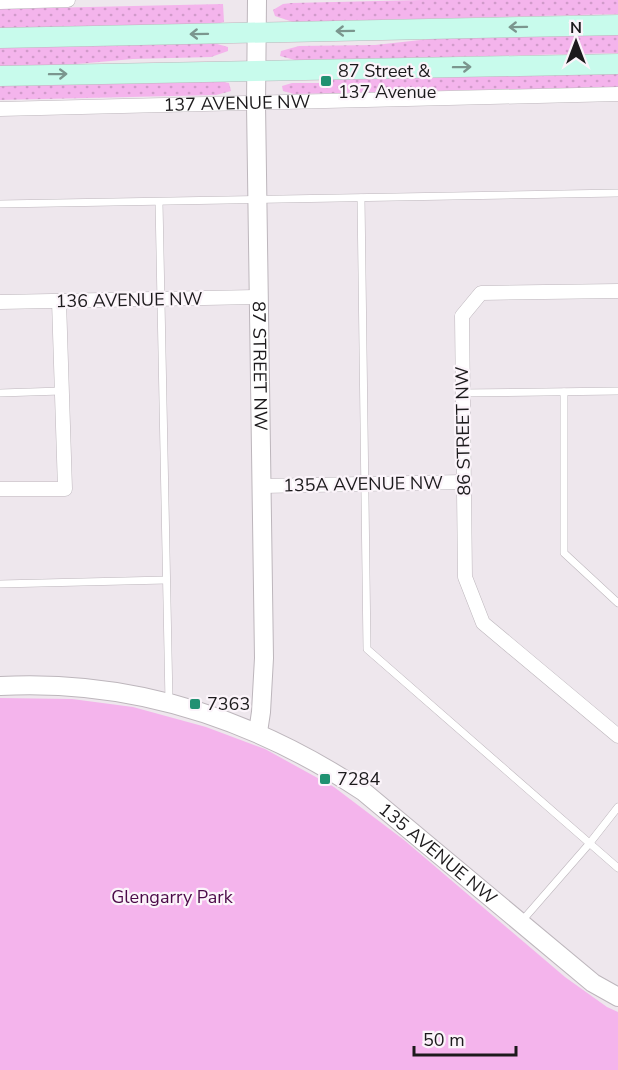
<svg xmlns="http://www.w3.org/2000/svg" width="618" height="1070" font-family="'Nunito Sans',sans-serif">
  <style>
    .grass { fill: url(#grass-dots) }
    .park { fill: #f4b4ec }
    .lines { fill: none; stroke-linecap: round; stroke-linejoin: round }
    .service-casing { stroke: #bdb6bc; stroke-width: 8 }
    .minor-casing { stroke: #bdb6bc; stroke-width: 15 }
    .tertiary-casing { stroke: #bdb6bc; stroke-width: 20 }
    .secondary-casing { stroke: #bdb6bc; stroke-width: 21 }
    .service { stroke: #fff; stroke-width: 7 }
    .minor { stroke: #fff; stroke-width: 14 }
    .tertiary { stroke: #fff; stroke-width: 18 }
    .secondary { stroke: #c8fbec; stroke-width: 20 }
    .oneway { stroke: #7b968e }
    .poi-dot { fill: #219172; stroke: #fbf4fa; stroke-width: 2 }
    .labels { text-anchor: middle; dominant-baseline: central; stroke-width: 4.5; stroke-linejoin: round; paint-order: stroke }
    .poi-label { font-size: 18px; fill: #1c1a1c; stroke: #fbf4fa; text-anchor: start }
    .street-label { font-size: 18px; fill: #1c1a1c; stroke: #fbf4fa }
    .park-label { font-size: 18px; fill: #4b0a48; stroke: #fbf4fa }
  </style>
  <defs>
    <pattern id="grass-dots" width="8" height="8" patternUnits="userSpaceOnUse" patternTransform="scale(1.5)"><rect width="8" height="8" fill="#f4b4ec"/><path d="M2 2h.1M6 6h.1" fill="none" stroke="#d19aca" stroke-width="1.8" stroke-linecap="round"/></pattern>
  </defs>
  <rect width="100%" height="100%" fill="#eee7ed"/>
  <g class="grass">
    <polygon points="421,0 618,0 618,14 293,22 275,16 273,10 283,4 292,3"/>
    <polygon points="223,4 224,22 216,24 0,29 0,9"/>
    <polygon points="618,34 618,53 310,60 295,60 280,56 281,51 299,46 375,45 448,37"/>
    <polygon points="210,42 228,47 228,51 211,57 133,59 54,66 0,67 0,47"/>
    <polygon points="618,72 618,87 294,94 283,91 282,86 292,83 326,83 326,78"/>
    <polygon points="218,81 229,83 231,91 216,95 0,100 0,85"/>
  </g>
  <polygon class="park" points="0,698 72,699 133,707 206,727 265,749 334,787 404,840 565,977 607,1007 618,1012 618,1070 0,1070"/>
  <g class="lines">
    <g class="service-casing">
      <g id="service">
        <polyline points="361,198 367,649 618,868"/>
        <polyline points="159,202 169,702"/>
        <polyline points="0,204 618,193"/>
        <polyline points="564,392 564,553 618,603"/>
        <polyline points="0,393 61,391"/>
        <polyline points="461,393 618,391"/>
        <polyline points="0,584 166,580"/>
        <polyline points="521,922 589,844 618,807"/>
      </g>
    </g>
    <g class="minor-casing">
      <g id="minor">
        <polyline points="0,2 68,0"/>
        <path id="s1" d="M0,109L618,94"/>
        <polyline points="618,291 481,293 462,316 465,577 483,623 618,736"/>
        <polyline points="0,302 258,297"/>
        <polyline points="262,486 463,482"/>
        <polyline points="0,489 65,489 59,301"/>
      </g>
    </g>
    <g class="tertiary-casing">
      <g id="tertiary">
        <path id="s2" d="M257,0L256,104L264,658L261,712L258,732"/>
        <path id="s3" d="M0,686C133,679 254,719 364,792L593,983L618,997"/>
      </g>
    </g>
    <g class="secondary-casing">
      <g id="secondary">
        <polyline points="0,38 618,25"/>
        <polyline points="0,76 618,64"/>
      </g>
    </g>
    <use href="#service" class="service"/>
    <use href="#minor" class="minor"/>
    <use href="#tertiary" class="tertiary"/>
    <use href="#secondary" class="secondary"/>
  </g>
  <defs><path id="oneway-shaft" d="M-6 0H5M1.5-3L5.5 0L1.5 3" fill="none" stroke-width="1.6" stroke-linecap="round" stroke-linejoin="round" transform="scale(1.5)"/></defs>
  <g class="oneway">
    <use href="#oneway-shaft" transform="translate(518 27) rotate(179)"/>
    <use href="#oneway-shaft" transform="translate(345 31) rotate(179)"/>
    <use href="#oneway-shaft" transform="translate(199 34) rotate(179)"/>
    <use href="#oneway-shaft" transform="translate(462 67) rotate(-1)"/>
    <use href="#oneway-shaft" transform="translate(58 74) rotate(-1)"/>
  </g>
  <g class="poi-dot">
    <rect x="320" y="75" width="12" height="12" rx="3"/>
    <rect x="189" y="698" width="12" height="12" rx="3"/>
    <rect x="319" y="773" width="12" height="12" rx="3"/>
  </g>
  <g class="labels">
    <g class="poi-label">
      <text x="338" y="71">87 Street &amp;<tspan x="338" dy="21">137 Avenue</tspan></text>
      <text x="207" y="704">7363</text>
      <text x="337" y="779">7284</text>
    </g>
    <g class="street-label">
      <text stroke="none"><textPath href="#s1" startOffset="237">137 AVENUE NW</textPath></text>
      <text transform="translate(129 300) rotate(-1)">136 AVENUE NW</text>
      <text stroke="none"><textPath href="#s2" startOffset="366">87 STREET NW</textPath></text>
      <text transform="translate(463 431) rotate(-91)">86 STREET NW</text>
      <text transform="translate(363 484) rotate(-1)">135A AVENUE NW</text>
      <text stroke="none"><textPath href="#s3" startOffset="482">135 AVENUE NW</textPath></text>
    </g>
    <g class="park-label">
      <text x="172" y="897">Glengarry Park</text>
    </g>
  </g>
  <g transform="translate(576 42)" stroke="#fbf4fa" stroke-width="4.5" paint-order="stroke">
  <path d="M0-4.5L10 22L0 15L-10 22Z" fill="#1c1a1c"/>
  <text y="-9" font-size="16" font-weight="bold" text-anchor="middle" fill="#1c1a1c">N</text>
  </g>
  <path d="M414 1046v9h102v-9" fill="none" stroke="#1c1a1c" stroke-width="3"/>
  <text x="423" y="1046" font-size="18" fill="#1c1a1c" stroke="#fbf4fa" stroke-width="4.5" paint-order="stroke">50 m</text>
</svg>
